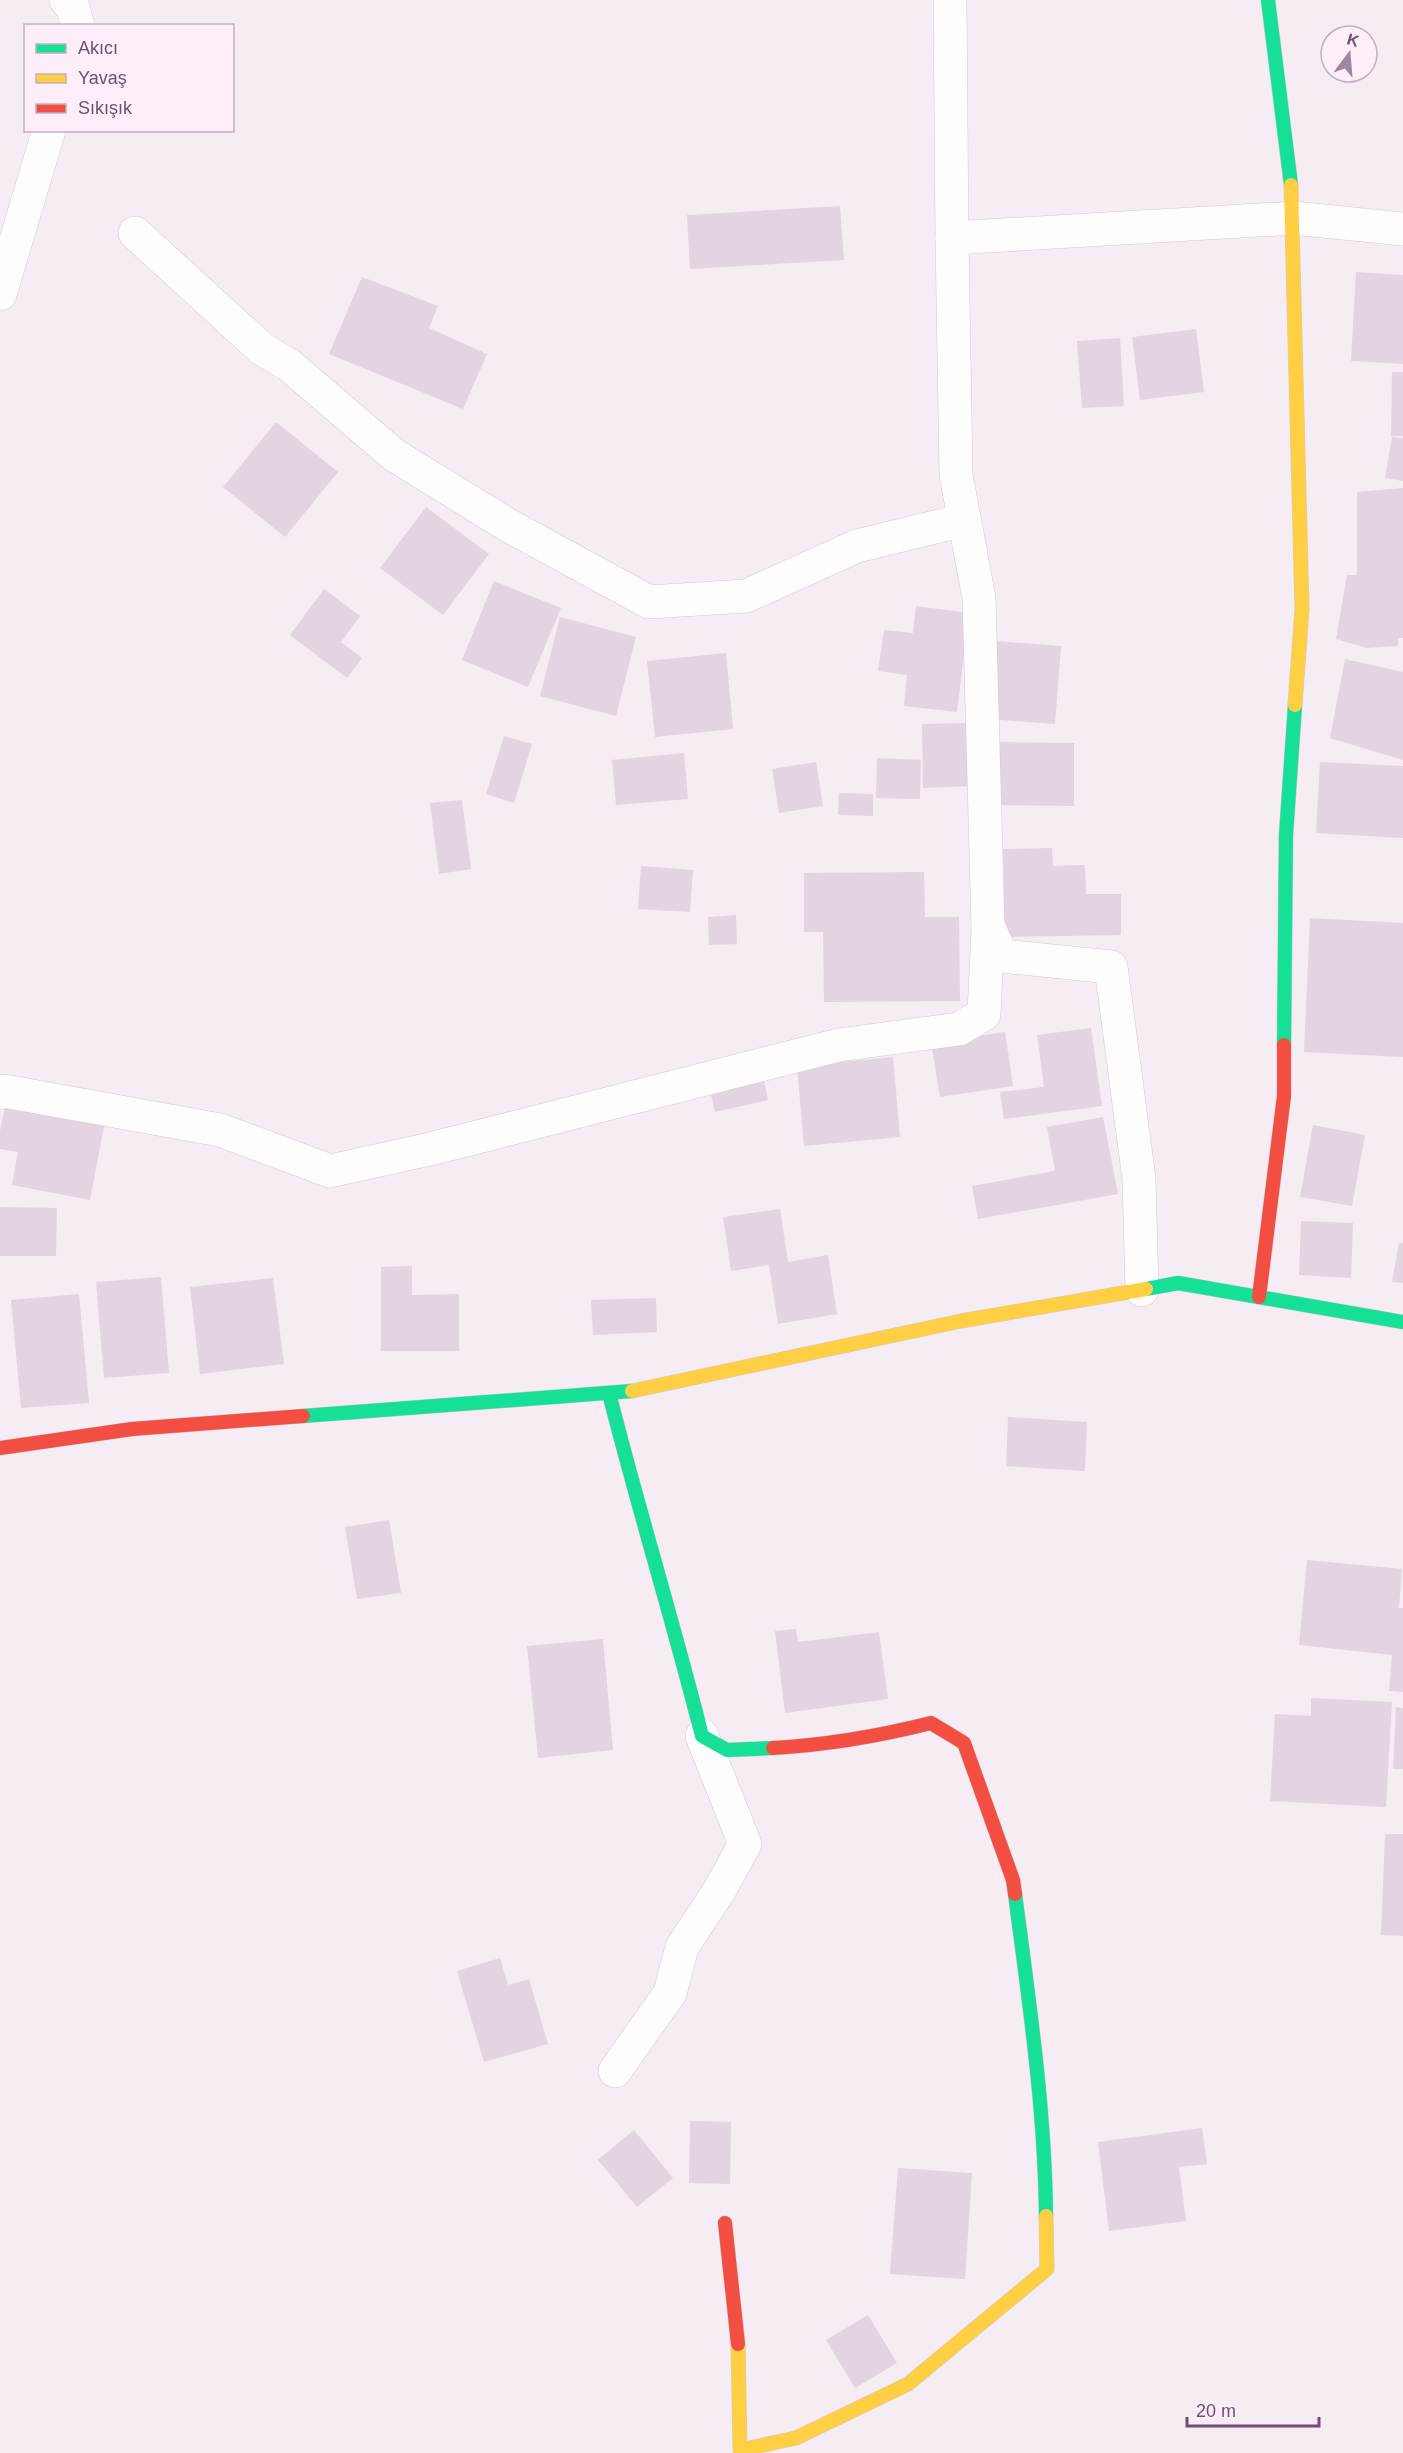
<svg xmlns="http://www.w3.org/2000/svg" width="1403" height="2453" font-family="Helvetica,sans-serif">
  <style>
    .building { fill: #e2d4e0 }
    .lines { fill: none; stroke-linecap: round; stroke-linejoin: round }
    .street-casing { stroke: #d3cad2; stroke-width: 34 }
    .fast-casing { stroke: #d4c9d2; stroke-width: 15 }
    .slow-casing { stroke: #d4c9d2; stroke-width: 15 }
    .jam-casing { stroke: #d4c9d2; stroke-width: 15 }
    .street { stroke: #fefcfd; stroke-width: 33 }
    .fast { stroke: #16e098; stroke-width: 14 }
    .slow { stroke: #ffcf43; stroke-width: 14 }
    .jam { stroke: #f24e42; stroke-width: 14 }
  </style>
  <rect width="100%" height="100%" fill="#f6ecf3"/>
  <g class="building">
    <polygon points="840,206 844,260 690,269 687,215"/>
    <polygon points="1356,272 1403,275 1403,364 1351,361"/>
    <polygon points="362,277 438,306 429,328 487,354 463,409 329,354"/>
    <polygon points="1196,329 1204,392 1140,400 1132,337"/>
    <polygon points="1120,338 1124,406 1082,408 1077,341"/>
    <polygon points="1392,372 1403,372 1403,436 1391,436"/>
    <polygon points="276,422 338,472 285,537 223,487"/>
    <polygon points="1392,437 1403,438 1403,481 1385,478"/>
    <polygon points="1403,488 1403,638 1398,638 1398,646 1367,648 1336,639 1347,575 1357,575 1357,492"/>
    <polygon points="426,507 489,554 443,615 380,568"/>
    <polygon points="494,581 561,608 528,687 462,660"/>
    <polygon points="324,589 360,616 341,642 362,658 347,678 290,635"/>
    <polygon points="916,606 969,613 957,712 904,706 907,675 878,671 884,630 913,633"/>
    <polygon points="560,617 636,637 616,716 540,696"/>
    <polygon points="995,641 1061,646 1055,724 988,719"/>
    <polygon points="726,653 733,729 655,737 647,661"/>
    <polygon points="1345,659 1403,672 1403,760 1330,738"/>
    <polygon points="970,723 972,786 923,788 922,724"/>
    <polygon points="504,736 532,744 514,803 486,794"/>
    <polygon points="992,742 1074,743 1074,806 991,805"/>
    <polygon points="684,753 688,799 616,805 612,760"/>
    <polygon points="877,758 921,760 920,799 876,798"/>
    <polygon points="816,762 823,806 779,813 772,769"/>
    <polygon points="1320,762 1403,766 1403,838 1316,833"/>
    <polygon points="839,793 873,794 873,816 838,815"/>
    <polygon points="462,800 471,869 439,874 430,803"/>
    <polygon points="1052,848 1053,866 1085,865 1086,894 1121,894 1121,935 1005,937 1003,849"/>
    <polygon points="641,866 693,870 690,912 638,909"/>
    <polygon points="924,872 925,917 959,917 960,1001 824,1002 823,932 804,932 804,873"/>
    <polygon points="736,915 737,944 709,945 708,917"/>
    <polygon points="1310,918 1403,923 1403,1057 1304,1052"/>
    <polygon points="1091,1028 1102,1106 1004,1119 1000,1092 1044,1087 1037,1035"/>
    <polygon points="1005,1032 1013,1086 940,1097 931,1043"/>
    <polygon points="893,1057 900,1137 804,1146 797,1066"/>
    <polygon points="763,1075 768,1100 715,1112 709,1086"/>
    <polygon points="7,1097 106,1116 90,1200 12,1185 18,1152 0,1149 0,1131"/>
    <polygon points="1103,1117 1118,1194 978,1219 972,1186 1055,1171 1047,1127"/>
    <polygon points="1313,1125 1365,1135 1352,1206 1300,1197"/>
    <polygon points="0,1207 57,1208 56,1256 0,1256"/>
    <polygon points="780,1209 788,1262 828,1255 837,1314 778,1324 769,1265 731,1271 723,1217"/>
    <polygon points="1301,1221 1353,1223 1351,1278 1299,1275"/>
    <polygon points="1399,1243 1403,1243 1403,1283 1392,1282"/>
    <polygon points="412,1266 412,1295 459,1294 459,1351 381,1351 381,1267"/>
    <polygon points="161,1277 169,1373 104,1378 96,1282"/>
    <polygon points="273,1278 284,1364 200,1374 190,1287"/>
    <polygon points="79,1294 89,1403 21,1408 11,1300"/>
    <polygon points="656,1298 657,1332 593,1335 591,1300"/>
    <polygon points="1008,1417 1087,1422 1085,1471 1006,1466"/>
    <polygon points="389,1520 401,1593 357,1599 345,1527"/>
    <polygon points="1307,1560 1402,1569 1399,1608 1403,1608 1403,1692 1389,1691 1392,1655 1299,1645"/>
    <polygon points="796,1629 798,1642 879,1632 888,1699 785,1713 775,1631"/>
    <polygon points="603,1639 613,1750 538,1758 527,1646"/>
    <polygon points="1311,1698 1392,1702 1386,1807 1270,1801 1275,1714 1311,1716"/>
    <polygon points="1396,1707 1403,1708 1403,1769 1393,1769"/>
    <polygon points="1385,1834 1403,1834 1403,1936 1381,1935"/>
    <polygon points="500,1958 508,1985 529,1979 548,2044 484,2062 457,1971"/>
    <polygon points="690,2121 731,2122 730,2184 689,2183"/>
    <polygon points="1202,2128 1207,2164 1179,2167 1186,2221 1109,2231 1098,2142"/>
    <polygon points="634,2130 673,2178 637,2207 598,2160"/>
    <polygon points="898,2168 972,2173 965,2279 890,2274"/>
    <polygon points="868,2315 897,2363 855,2388 826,2340"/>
  </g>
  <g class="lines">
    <g class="street-casing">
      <g id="street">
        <polyline points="66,0 73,8 78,26"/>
        <polyline points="950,0 952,238"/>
        <polyline points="135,233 262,349 289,365 394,455 506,524 649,602 746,596 857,546 964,520"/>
        <polyline points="0,294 49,130"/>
        <polyline points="0,1093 4,1091 220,1130 330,1171 430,1149 839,1045 959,1029 984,1014 988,928"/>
        <polyline points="1142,1290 1139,1179 1111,967 1002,956 988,926 979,598 956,475 952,238 1294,218 1403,229"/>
        <polyline points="615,2071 670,1993 682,1947 719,1891 745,1844 702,1736"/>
      </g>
    </g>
    <g class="fast-casing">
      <g id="fast">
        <polyline points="1268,0 1291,185"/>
        <polyline points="1284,1045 1286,835 1295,705"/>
        <polyline points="1146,1289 1178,1283 1403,1322"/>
        <path d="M609,1393C638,1508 673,1621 702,1736L727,1750L773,1748"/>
        <polyline points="303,1416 632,1391"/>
        <path d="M1015,1894C1029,2001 1045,2109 1046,2216"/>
      </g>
    </g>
    <g class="slow-casing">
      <g id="slow">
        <polyline points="1291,185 1302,609 1295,705"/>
        <polyline points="632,1391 961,1321 1146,1289"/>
        <polyline points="738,2344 740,2450 796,2438 908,2384 1047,2269 1046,2216"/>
      </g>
    </g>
    <g class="jam-casing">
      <g id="jam">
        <polyline points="1259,1297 1284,1096 1284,1045"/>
        <polyline points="0,1448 132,1429 303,1416"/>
        <path d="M773,1748C826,1745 879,1736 931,1723L964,1743L1013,1880L1015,1894"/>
        <polyline points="725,2223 738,2344"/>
      </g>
    </g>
    <use href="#street" class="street"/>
    <use href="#fast" class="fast"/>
    <use href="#slow" class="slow"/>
    <use href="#jam" class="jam"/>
  </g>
  <rect x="24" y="24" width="210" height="108" fill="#fdeef9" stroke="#c5aec3" stroke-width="1.5"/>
  <rect x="36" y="44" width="30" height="9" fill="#16e098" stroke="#c5aec3" stroke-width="1.5"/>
  <text x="78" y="54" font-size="18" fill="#714f71">Akıcı</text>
  <rect x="36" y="74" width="30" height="9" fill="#ffcf43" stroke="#c5aec3" stroke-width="1.5"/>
  <text x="78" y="84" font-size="18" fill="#714f71">Yavaş</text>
  <rect x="36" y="104" width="30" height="9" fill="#f24e42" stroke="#c5aec3" stroke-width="1.5"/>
  <text x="78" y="114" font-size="18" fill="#714f71">Sıkışık</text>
  <g transform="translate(1349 54) rotate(16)"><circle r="28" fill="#fdeef9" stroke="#c5aec3" stroke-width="1.5"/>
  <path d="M0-4.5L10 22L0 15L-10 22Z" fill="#a0869e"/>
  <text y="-9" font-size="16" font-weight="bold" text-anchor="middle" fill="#714f71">K</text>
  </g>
  <path d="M1187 2417v9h132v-9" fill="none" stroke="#714f71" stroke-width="3"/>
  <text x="1196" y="2417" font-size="18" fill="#714f71" stroke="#fdeef9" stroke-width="4.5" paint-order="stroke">20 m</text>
</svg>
